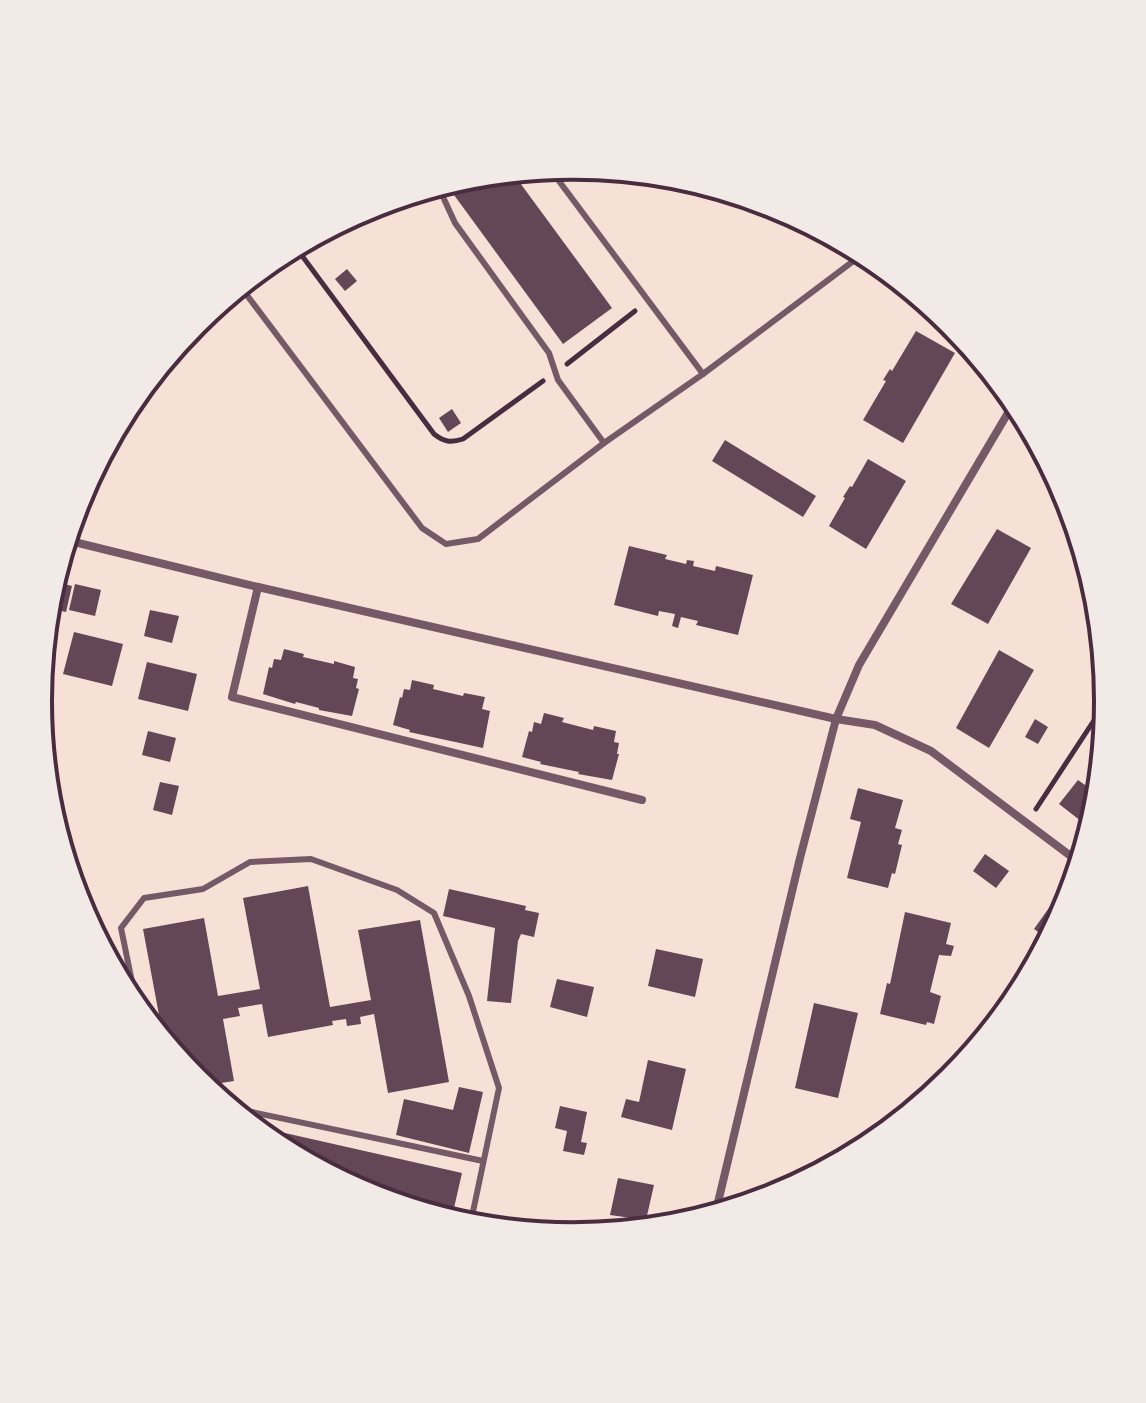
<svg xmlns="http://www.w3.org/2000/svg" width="1146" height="1403" font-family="Inter,sans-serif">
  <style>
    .building { fill: #644757 }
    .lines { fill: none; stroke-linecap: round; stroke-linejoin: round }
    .path { stroke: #4a2c40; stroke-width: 5 }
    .service { stroke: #755966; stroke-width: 6 }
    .minor { stroke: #755966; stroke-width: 8 }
    .rim { fill: none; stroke: #4a2c40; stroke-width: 4 }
  </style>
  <rect width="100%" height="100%" fill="#f7e1d7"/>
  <g class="building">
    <polygon points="512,172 612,308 563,344 446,184 469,177"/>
    <polygon points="347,269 357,281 345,291 335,279"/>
    <polygon points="916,331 955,353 903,443 863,420 886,381 883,380 890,369 892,371"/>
    <polygon points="452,409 461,423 448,432 439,418"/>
    <polygon points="725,440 816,496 803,517 712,461"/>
    <polygon points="868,459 906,481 866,549 829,526 845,498 843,497 850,486 852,487"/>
    <polygon points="997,529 1031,548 988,624 951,604"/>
    <polygon points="629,546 667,555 665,559 686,564 687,560 694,561 693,566 715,571 716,566 753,575 738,635 696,625 698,621 681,617 678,628 672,626 675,614 659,611 658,616 614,605"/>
    <polygon points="53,581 72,586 66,612 47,608"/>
    <polygon points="75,584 101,590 95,616 69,610"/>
    <polygon points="150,610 179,616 172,643 144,636"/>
    <polygon points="74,632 123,644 112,686 63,674"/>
    <polygon points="284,649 304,654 303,657 334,664 334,661 355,667 353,678 358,679 356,688 359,689 352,716 319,710 319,708 296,702 295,704 263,694 269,667 272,668 274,659 281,660"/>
    <polygon points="999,650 1034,670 989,748 956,728"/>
    <polygon points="147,662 197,674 188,711 138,699"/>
    <polygon points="412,680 434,685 433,689 463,696 464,693 485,697 482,709 490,711 483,748 409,732 410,730 393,725 400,697 402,698 404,689 410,690"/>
    <polygon points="544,713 564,718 562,722 593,730 594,726 616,731 614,742 619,743 617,754 619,754 612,780 578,774 579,772 540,764 541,762 522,757 529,731 532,732 534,722 541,724"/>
    <polygon points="1035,719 1048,727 1038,744 1025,737"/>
    <polygon points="148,731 176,738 170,762 142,755"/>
    <polygon points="1078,780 1099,795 1092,825 1088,822 1086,825 1059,804"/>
    <polygon points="160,782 179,786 172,815 153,810"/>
    <polygon points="858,788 903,800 895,828 902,830 898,844 902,845 895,874 892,873 888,888 847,878 861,822 850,819"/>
    <polygon points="985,854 1009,871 996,888 973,871"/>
    <polygon points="308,886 330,1007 371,1000 358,930 420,920 449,1082 388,1093 374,1014 360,1017 361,1024 347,1026 346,1019 332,1021 333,1025 268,1037 262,1004 238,1008 240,1016 223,1019 234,1081 202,1086 194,1079 164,1042 143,929 204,918 218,996 260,989 243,898"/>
    <polygon points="449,889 526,906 525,910 539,913 534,937 521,934 518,941 511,1003 487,1001 495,928 443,916"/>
    <polygon points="1072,889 1067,907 1049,940 1034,929 1058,895 1064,900"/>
    <polygon points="905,912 951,923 946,944 954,946 951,956 939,955 930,992 941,996 934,1024 927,1022 926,1025 880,1014 887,983 890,984"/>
    <polygon points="656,949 703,959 695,997 648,986"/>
    <polygon points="557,979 594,987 587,1017 550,1007"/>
    <polygon points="814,1003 858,1013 838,1098 795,1088"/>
    <polygon points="648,1060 686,1069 672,1130 621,1117 626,1099 639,1102"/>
    <polygon points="459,1087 483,1092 469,1153 396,1135 404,1099 453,1110"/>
    <polygon points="560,1106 587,1112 581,1142 587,1143 584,1155 563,1151 567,1131 555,1128"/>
    <polygon points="250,1125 462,1173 451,1221 368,1196 275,1146"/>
    <polygon points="618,1178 654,1185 646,1220 610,1215"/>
  </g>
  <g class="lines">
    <g class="path">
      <path d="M314,236L297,249L434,434C444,442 451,443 463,439L543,381"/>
      <polyline points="256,279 297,249"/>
      <polyline points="567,364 635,311"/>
      <polyline points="1036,809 1108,699"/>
    </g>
    <g class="service">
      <polyline points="550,169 703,374"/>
      <polyline points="438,186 455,223 549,353 558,380 604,443"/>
      <polyline points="240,286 422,528 446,544 478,539 604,443 703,374 864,253"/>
      <polyline points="138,1011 121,928 144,898 203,889 250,862 311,859 397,890 434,913 469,996 499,1088 470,1226"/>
      <polyline points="228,1107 483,1161"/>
    </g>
    <g class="minor">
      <polyline points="66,540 258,587 836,719 875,725 931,751 1080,863"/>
      <polyline points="258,587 232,697 642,800"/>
      <polyline points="715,1215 800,858 836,719 859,665 1015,401"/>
    </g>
  </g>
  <path d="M0 0H1146V1403H0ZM52 701a521 521 0 1 1 1042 0a521 521 0 1 1-1042 0Z" fill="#f1eae7" fill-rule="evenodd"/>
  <path class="rim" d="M52 701a521 521 0 1 1 1042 0a521 521 0 1 1-1042 0Z"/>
</svg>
